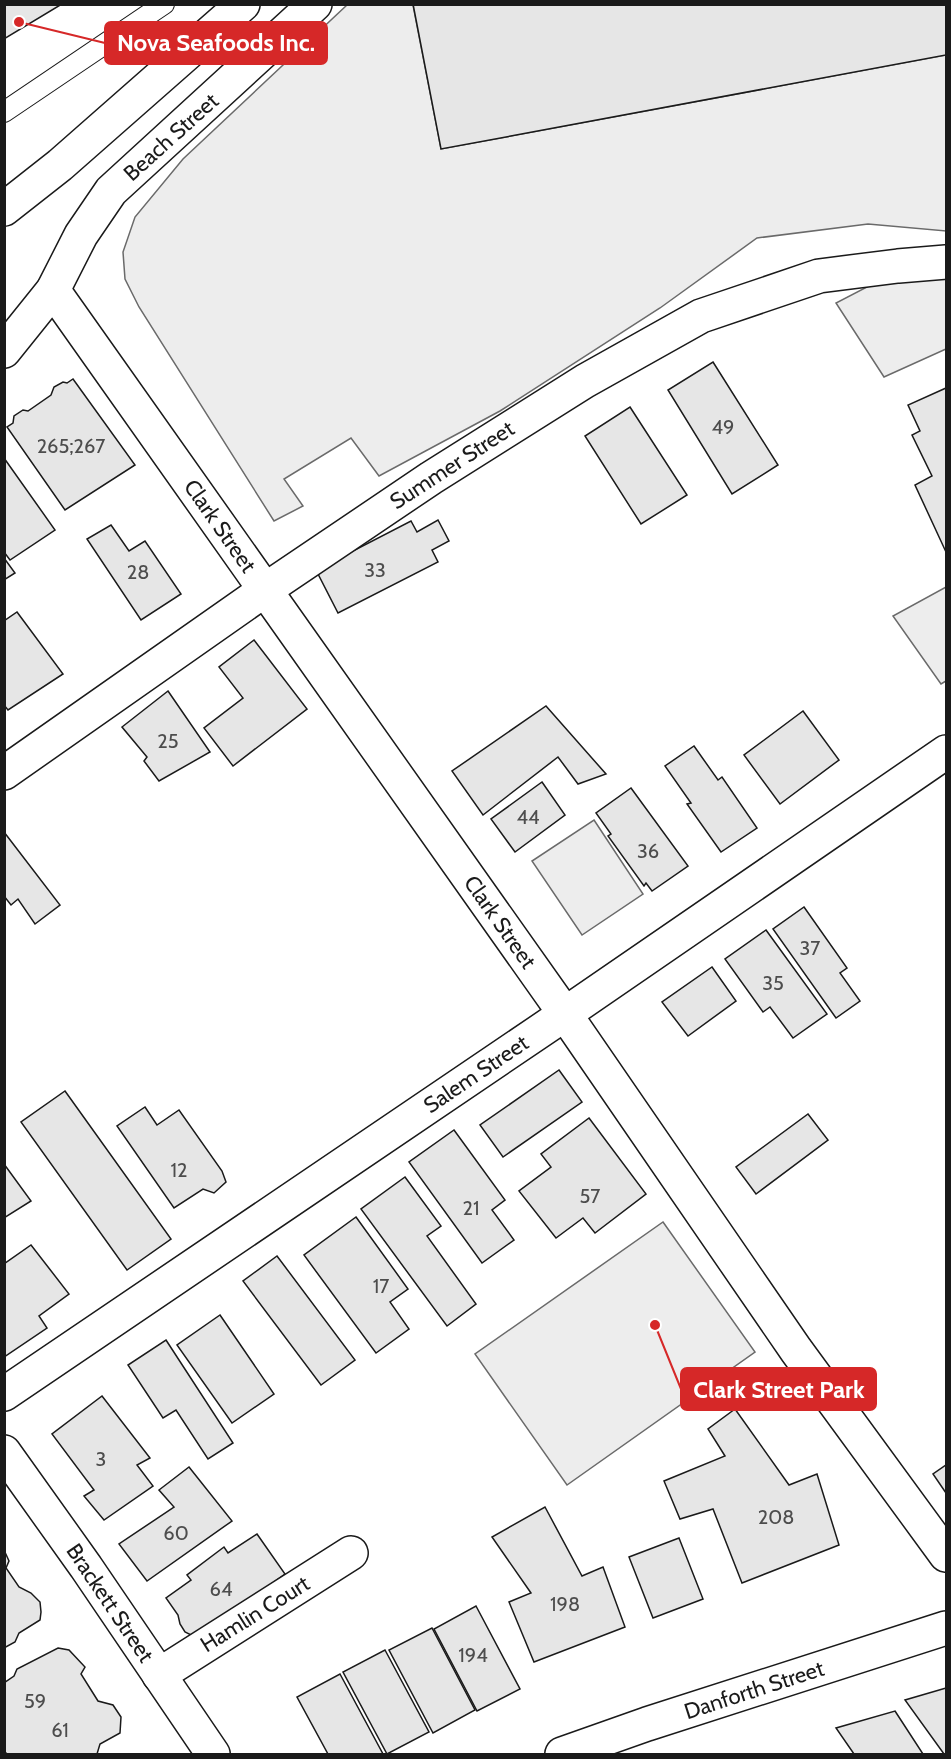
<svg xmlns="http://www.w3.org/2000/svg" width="951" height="1759" font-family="Cabin,sans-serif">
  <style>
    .built { fill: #ededed; stroke: #6a6a6a; stroke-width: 1.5 }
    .building { fill: #e6e6e6; stroke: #1a1a1a; stroke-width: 1.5 }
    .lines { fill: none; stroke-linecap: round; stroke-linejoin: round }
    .lane-casing { stroke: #1a1a1a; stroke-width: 22 }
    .street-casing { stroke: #1a1a1a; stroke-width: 36 }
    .secondary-casing { stroke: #1a1a1a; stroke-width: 36 }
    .primary-casing { stroke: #1a1a1a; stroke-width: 36 }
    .lane { stroke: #fff; stroke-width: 20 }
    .street { stroke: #fff; stroke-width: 33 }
    .secondary { stroke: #fff; stroke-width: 33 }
    .primary { stroke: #fff; stroke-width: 33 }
    .labels { text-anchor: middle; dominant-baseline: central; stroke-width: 4.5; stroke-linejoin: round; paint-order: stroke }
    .number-label { font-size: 20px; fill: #4d4d4d }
    .street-label { font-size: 22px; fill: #1a1a1a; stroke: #fff }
    .leader { fill: none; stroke: #d62828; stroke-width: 2 }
    .callout-dot { fill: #d62828; stroke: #fff; stroke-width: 2 }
    .callout { fill: #d62828; stroke: #d62828; stroke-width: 2 }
    .callout-label { font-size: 24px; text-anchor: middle; font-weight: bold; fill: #fff }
  </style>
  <rect width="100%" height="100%" fill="#fff"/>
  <g class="built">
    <polygon points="347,5 413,5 441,149 946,55 946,231 868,224 757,238 660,308 500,411 379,476 351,438 284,479 303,506 274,521 139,307 125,279 123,252 135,217 183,159"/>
    <polygon points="946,246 946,349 884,377 836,303"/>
    <polygon points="946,587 946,681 941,684 893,616"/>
    <polygon points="594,820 643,894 582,935 532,861"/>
    <polygon points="663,1222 755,1352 567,1485 475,1354"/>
  </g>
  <g class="building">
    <polygon points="4,4 62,4 4,39"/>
    <polygon points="413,4 946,4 946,55 441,149"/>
    <polygon points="713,362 778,465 732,494 668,390"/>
    <polygon points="73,379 135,465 65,510 7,427 13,423 14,416 23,410 28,411 51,395 54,387 63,382 67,383"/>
    <polygon points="946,388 946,552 915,485 932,476 912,435 920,431 908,405"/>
    <polygon points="630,407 687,495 641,524 585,436"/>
    <polygon points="4,458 55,530 10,560 4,552"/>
    <polygon points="438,520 449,541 432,550 438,562 338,613 316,570 411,521 417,532"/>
    <polygon points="111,525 129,551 145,541 181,594 141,620 87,539"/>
    <polygon points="4,558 15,573 4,580"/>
    <polygon points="17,612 63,674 8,710 4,705 4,621"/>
    <polygon points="254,640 307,709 233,766 204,728 243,698 219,667"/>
    <polygon points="168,691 210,752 159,781 144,761 147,757 122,727"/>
    <polygon points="546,706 606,774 578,784 558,757 483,815 452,771"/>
    <polygon points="803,711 839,760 780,804 744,755"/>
    <polygon points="694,746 718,780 722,777 757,828 721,852 687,804 691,803 665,766"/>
    <polygon points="542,782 565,815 515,852 491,819"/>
    <polygon points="631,788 688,866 652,891 646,883 644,886 608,836 611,834 596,813"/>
    <polygon points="4,832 60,905 35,924 18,899 11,905 4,896"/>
    <polygon points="804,907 847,968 840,973 860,1001 836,1018 773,929"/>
    <polygon points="766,930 827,1014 793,1038 770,1007 763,1012 725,959"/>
    <polygon points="712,967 736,1001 688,1036 662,1002"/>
    <polygon points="559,1070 582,1102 503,1157 480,1125"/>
    <polygon points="65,1091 171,1239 127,1270 21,1122"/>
    <polygon points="145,1107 157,1125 179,1110 222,1171 226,1182 214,1193 203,1189 174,1208 117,1126"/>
    <polygon points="808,1114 828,1140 756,1194 736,1167"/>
    <polygon points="589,1118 646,1194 595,1233 583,1218 556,1238 519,1191 551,1167 541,1154"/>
    <polygon points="454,1130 505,1200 492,1210 514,1240 482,1263 409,1162"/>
    <polygon points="4,1164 31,1201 4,1218"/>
    <polygon points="405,1177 441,1226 427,1236 476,1304 447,1326 361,1209"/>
    <polygon points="356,1217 408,1289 390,1302 409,1329 376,1353 304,1255"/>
    <polygon points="31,1245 69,1294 39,1316 47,1328 4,1357 4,1264"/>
    <polygon points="277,1256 355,1360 321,1385 243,1281"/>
    <polygon points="220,1315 274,1394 232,1423 177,1345"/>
    <polygon points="166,1340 233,1443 208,1459 176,1410 163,1418 128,1365"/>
    <polygon points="102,1396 150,1458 137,1465 153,1486 104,1520 84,1496 94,1490 52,1434"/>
    <polygon points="735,1409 789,1485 817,1474 839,1545 742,1583 713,1509 680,1519 664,1481 725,1456 708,1429"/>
    <polygon points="946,1465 946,1493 933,1474"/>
    <polygon points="189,1467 232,1521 147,1581 119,1544 174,1507 159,1490"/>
    <polygon points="545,1507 582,1576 603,1567 625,1627 534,1662 509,1602 531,1593 492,1537"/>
    <polygon points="257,1534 285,1574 197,1638 185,1632 180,1624 178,1615 166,1598 191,1580 187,1575 224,1547 228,1553"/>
    <polygon points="679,1538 703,1599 653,1618 629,1557"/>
    <polygon points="4,1550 9,1561 6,1568 19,1587 31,1593 40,1602 41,1612 40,1620 19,1633 15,1642 4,1648"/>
    <polygon points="476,1606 520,1689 477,1711 434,1629"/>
    <polygon points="432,1628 475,1710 433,1733 389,1650"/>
    <polygon points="58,1648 69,1650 85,1667 81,1674 98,1701 113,1705 121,1717 120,1733 100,1744 97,1754 7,1754 4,1751 4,1683 14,1676 17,1669"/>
    <polygon points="385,1650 429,1732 387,1754 343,1672"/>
    <polygon points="340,1674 383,1754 328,1754 297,1697"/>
    <polygon points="946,1688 946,1754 944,1754 905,1700"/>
    <polygon points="895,1711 923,1754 854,1754 836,1728"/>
  </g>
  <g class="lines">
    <g class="lane-casing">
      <polyline id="lane" points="4,112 164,4"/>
    </g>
    <g class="street-casing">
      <g id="street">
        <polyline points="53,290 565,1014 796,1350 946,1555"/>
        <polyline points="4,351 53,290 81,235 111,191 315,4"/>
        <polyline points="4,773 265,590 431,478 585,381 701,316 819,276 898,266 946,262"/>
        <polyline points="4,1394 565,1014 946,752"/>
        <polyline points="4,1452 86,1567 213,1754"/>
        <polyline points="159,1675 351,1553"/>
      </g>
    </g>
    <g class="secondary-casing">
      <polyline id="secondary" points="562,1754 647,1724 946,1628"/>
    </g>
    <g class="primary-casing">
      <polyline id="primary" points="4,209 60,165 243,4"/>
    </g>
    <use href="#lane" class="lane"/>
    <use href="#street" class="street"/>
    <use href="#secondary" class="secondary"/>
    <use href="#primary" class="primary"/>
  </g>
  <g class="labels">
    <g class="number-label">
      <text x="723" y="427">49</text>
      <text x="71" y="446">265;267</text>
      <text x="375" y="570">33</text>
      <text x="138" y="572">28</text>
      <text x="168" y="741">25</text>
      <text x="528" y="817">44</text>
      <text x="648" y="851">36</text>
      <text x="810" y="948">37</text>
      <text x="773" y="983">35</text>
      <text x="179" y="1170">12</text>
      <text x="590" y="1196">57</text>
      <text x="471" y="1208">21</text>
      <text x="381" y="1286">17</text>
      <text x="101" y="1459">3</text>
      <text x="776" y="1517">208</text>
      <text x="176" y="1533">60</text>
      <text x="221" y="1589">64</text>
      <text x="565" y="1604">198</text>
      <text x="473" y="1655">194</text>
      <text x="35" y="1701">59</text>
      <text x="60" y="1730">61</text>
    </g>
    <g class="street-label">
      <text transform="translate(171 137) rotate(-42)">Beach Street</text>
      <text transform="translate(452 465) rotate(-33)">Summer Street</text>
      <text transform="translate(220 526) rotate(55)">Clark Street</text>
      <text transform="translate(500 922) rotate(55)">Clark Street</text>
      <text transform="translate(476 1074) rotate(-34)">Salem Street</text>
      <text transform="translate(110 1603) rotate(56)">Brackett Street</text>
      <text transform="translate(255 1614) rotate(-32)">Hamlin Court</text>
      <text transform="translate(754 1690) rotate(-18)">Danforth Street</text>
    </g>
  </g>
  <path class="leader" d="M19 22L105 43M655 1325L681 1389"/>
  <g class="callout-dot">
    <circle cx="19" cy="22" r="6"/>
    <circle cx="655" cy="1325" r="6"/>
  </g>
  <g class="callout">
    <rect x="105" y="22" width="222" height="42" rx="6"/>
    <rect x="681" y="1368" width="195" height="42" rx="6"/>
  </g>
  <g class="callout-label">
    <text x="216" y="51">Nova Seafoods Inc.</text>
    <text x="779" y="1398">Clark Street Park</text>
  </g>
  <rect width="951" height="1759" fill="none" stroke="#1a1a1a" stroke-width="12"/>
</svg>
